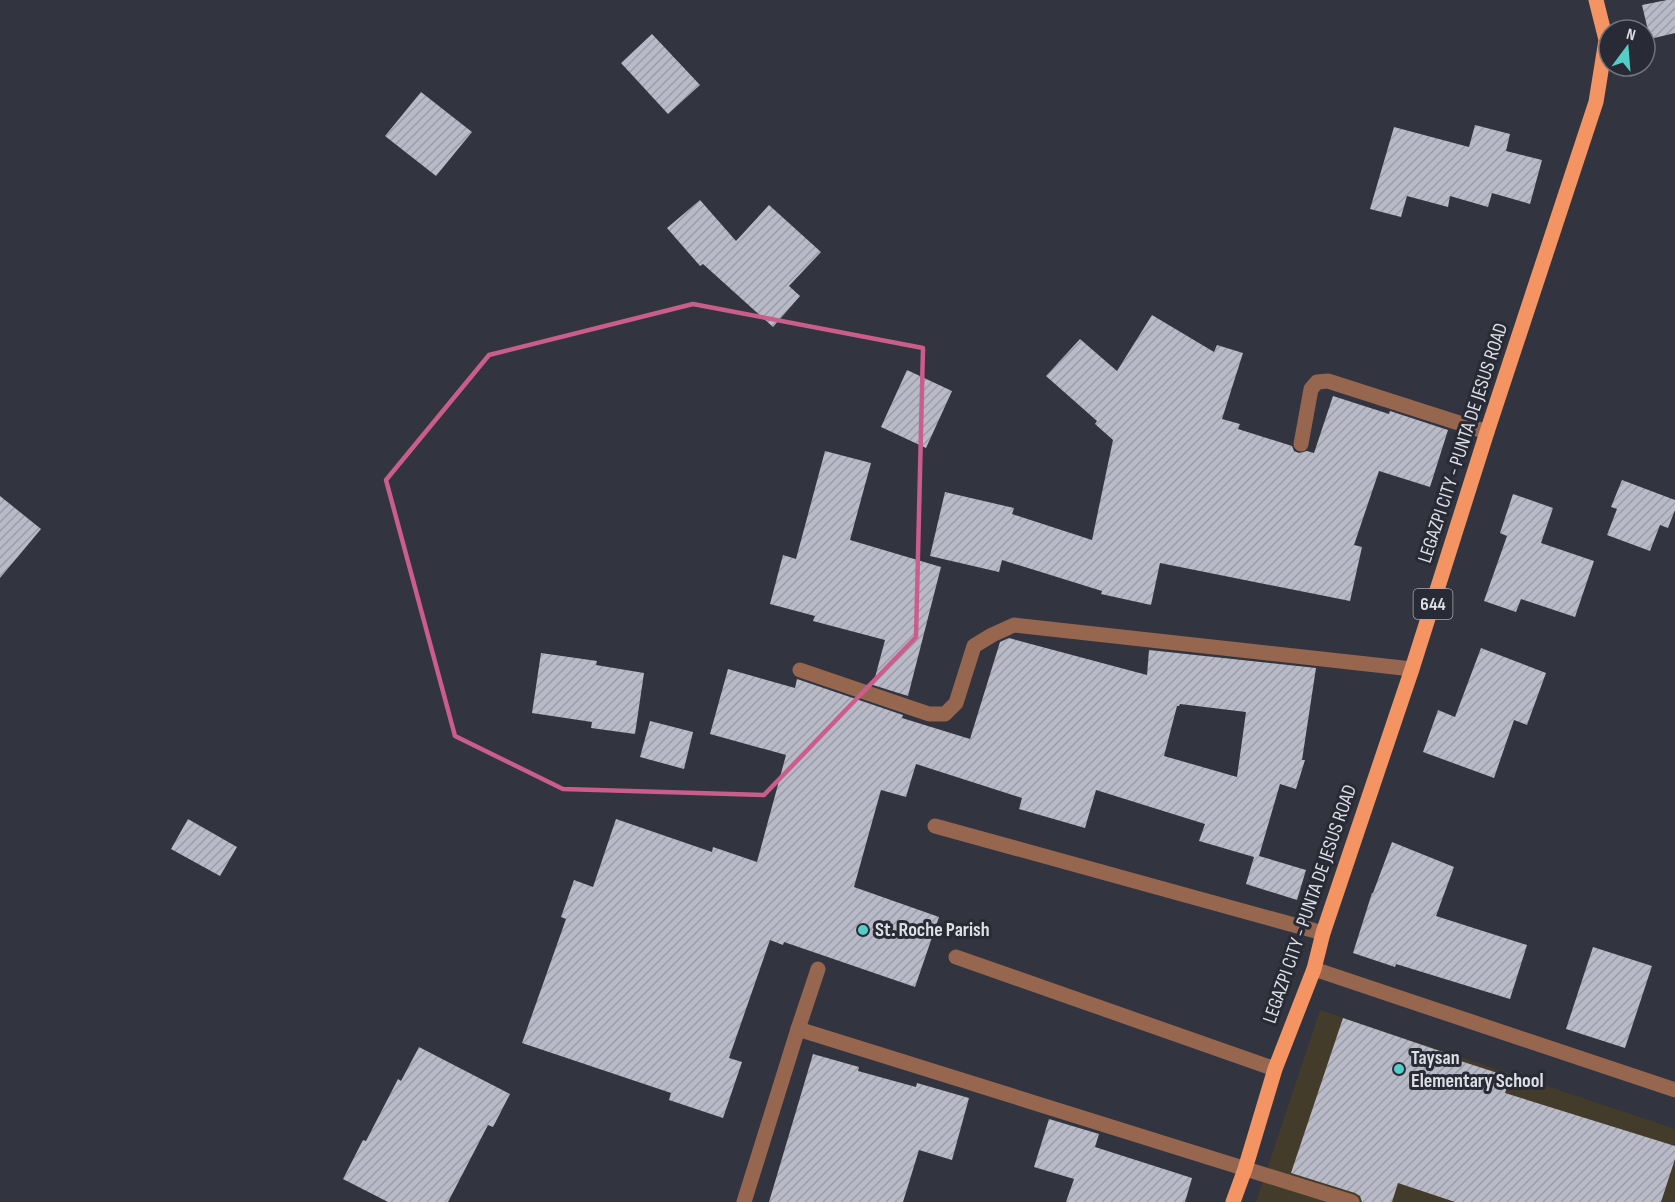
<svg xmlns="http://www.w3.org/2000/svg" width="1675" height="1202" font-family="'Sofia Sans Condensed',sans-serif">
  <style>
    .education { fill: #443c2b }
    .building { fill: url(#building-hatch); fill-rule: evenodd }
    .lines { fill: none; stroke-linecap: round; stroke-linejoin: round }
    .minor { stroke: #96664f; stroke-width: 15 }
    .major { stroke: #f59463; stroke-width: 15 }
    .marked { fill: none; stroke: #cb5d8c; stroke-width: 4.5; stroke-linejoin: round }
    .poi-dot { fill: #54cdc7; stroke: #282a35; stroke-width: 2 }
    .labels { text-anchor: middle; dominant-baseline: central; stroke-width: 6; stroke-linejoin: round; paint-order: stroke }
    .shield { fill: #282a35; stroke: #a7a8b1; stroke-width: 1.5 }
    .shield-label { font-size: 18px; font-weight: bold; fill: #dddee6 }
    .street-label { font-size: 20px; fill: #dddee6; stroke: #282a35 }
    .poi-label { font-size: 20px; font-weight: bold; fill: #dddee6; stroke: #282a35; text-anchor: start }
  </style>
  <defs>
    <pattern id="building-hatch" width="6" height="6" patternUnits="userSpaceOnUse" patternTransform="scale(1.5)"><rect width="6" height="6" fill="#b9bac8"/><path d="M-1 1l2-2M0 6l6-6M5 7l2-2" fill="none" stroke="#9b9ca7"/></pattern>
  </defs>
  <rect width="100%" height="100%" fill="#323440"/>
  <polygon class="education" points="1320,1010 1675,1129 1675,1202 1256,1202"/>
  <g class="building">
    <polygon points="1667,0 1675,0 1675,33 1650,39 1642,5"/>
    <polygon points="652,34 700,85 668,114 621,63"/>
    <polygon points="421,92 472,132 436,176 385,136"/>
    <polygon points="1475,125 1510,134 1506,151 1542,160 1530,204 1492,193 1488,207 1450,196 1448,207 1407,196 1401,217 1370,209 1394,127 1469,147"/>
    <polygon points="700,200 736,241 769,205 821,252 789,286 800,296 773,327 703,264 700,266 667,228"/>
    <polygon points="1152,315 1214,352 1217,345 1243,353 1222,419 1240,424 1238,429 1292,446 1294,451 1299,453 1307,451 1314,453 1333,396 1389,414 1390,411 1448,430 1430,487 1379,471 1354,545 1362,547 1350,601 1160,563 1151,605 1101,594 1102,591 1002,560 999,572 930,556 945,492 1014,508 1012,514 1092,540 1113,440 1095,424 1097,421 1046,376 1080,339 1117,371"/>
    <polygon points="907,370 952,391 926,448 881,427"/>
    <polygon points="825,451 871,463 850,540 941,567 908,696 873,685 885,640 813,621 815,616 770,604 783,555 796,559"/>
    <polygon points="1622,480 1675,500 1675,510 1668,528 1660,525 1650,551 1607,535 1617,509 1611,507"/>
    <polygon points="1513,494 1553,508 1541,543 1594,561 1575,617 1521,599 1516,612 1484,601 1507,536 1500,533"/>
    <polygon points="0,496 41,529 0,578"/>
    <path d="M1009,638L1147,675L1149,650L1316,668L1302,760H1305L1296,789L1280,784L1259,856L1306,870L1297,900L1246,884L1254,857L1199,841L1205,824L1096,790L1085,828L1019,809L1022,798L916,764L906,797L881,790L854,887L939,917L915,987L784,942L783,945L770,940L729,1058L742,1062L723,1118L669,1100L671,1093L522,1043L566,919L561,917L574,880L593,887L616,819L712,852L713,847L757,862L786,755L710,734L728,669L795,688L797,679L903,715L902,718L970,739L1000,642ZM1180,704L1246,712L1237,777L1164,756L1177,706H1179Z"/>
    <polygon points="1481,648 1546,673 1527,725 1514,720 1494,778 1423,752 1438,710 1455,717"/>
    <polygon points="541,653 597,661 596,665 644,673 635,734 591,728 592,722 532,713"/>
    <polygon points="650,721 693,732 684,769 640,757"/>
    <polygon points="188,819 237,847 220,876 171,849"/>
    <polygon points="1392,842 1454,867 1436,916 1527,945 1510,999 1396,964 1395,967 1353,953 1372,893 1373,893"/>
    <polygon points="1593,947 1652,966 1625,1048 1566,1029"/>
    <polygon points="1343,1018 1443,1052 1442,1055 1510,1077 1505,1093 1675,1146 1675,1159 1661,1202 1455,1202 1398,1183 1392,1202 1362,1202 1360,1196 1355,1193 1291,1173"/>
    <polygon points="419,1047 510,1094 493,1127 488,1125 448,1202 388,1202 343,1179 363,1140 366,1141 398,1079 401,1081"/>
    <polygon points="813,1054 859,1067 858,1071 916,1087 917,1083 969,1098 952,1160 919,1150 903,1202 769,1202"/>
    <polygon points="1049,1119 1099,1134 1095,1147 1192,1178 1185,1202 1066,1202 1074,1179 1034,1167"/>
  </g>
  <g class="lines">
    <g class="minor">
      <polyline points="1301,444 1311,389 1317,382 1328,381 1487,432"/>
      <polyline points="800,670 929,714 945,714 956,703 974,646 992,635 1014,625 1412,669"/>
      <polyline points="935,826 1323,933"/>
      <polyline points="956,957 1275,1069"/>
      <polyline points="1314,969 1675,1090"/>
      <polyline points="798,1029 1352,1202"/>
      <polyline points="744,1202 798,1029 818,969"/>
    </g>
    <polyline class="major" points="1233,1202 1245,1169 1275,1069 1314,969 1323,933 1412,669 1487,432 1596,102 1606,40 1596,0"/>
  </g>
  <path class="marked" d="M693,304L923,348L916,637L764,795L563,789L455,736L386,480L489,355Z"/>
  <g class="poi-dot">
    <circle cx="863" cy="930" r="6"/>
    <circle cx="1399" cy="1069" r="6"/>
  </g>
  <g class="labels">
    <rect class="shield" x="1413.5" y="589" width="39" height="30" rx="4.5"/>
    <g class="shield-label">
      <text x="1433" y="604">644</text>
    </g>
    <g class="street-label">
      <text transform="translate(1463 443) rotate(-72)">LEGAZPI CITY - PUNTA DE JESUS ROAD</text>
      <text transform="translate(1310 904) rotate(-71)">LEGAZPI CITY - PUNTA DE JESUS ROAD</text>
    </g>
    <g class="poi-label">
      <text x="875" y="930">St. Roche Parish</text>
      <text x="1411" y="1058">Taysan<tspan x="1411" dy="23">Elementary School</tspan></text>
    </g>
  </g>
  <g transform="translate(1627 48) rotate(16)"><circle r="28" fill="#282a35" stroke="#70727c" stroke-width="1.5"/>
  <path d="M0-4.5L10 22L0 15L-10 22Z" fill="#54cdc7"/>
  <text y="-9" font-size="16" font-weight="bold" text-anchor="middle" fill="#dddee6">N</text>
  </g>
</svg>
